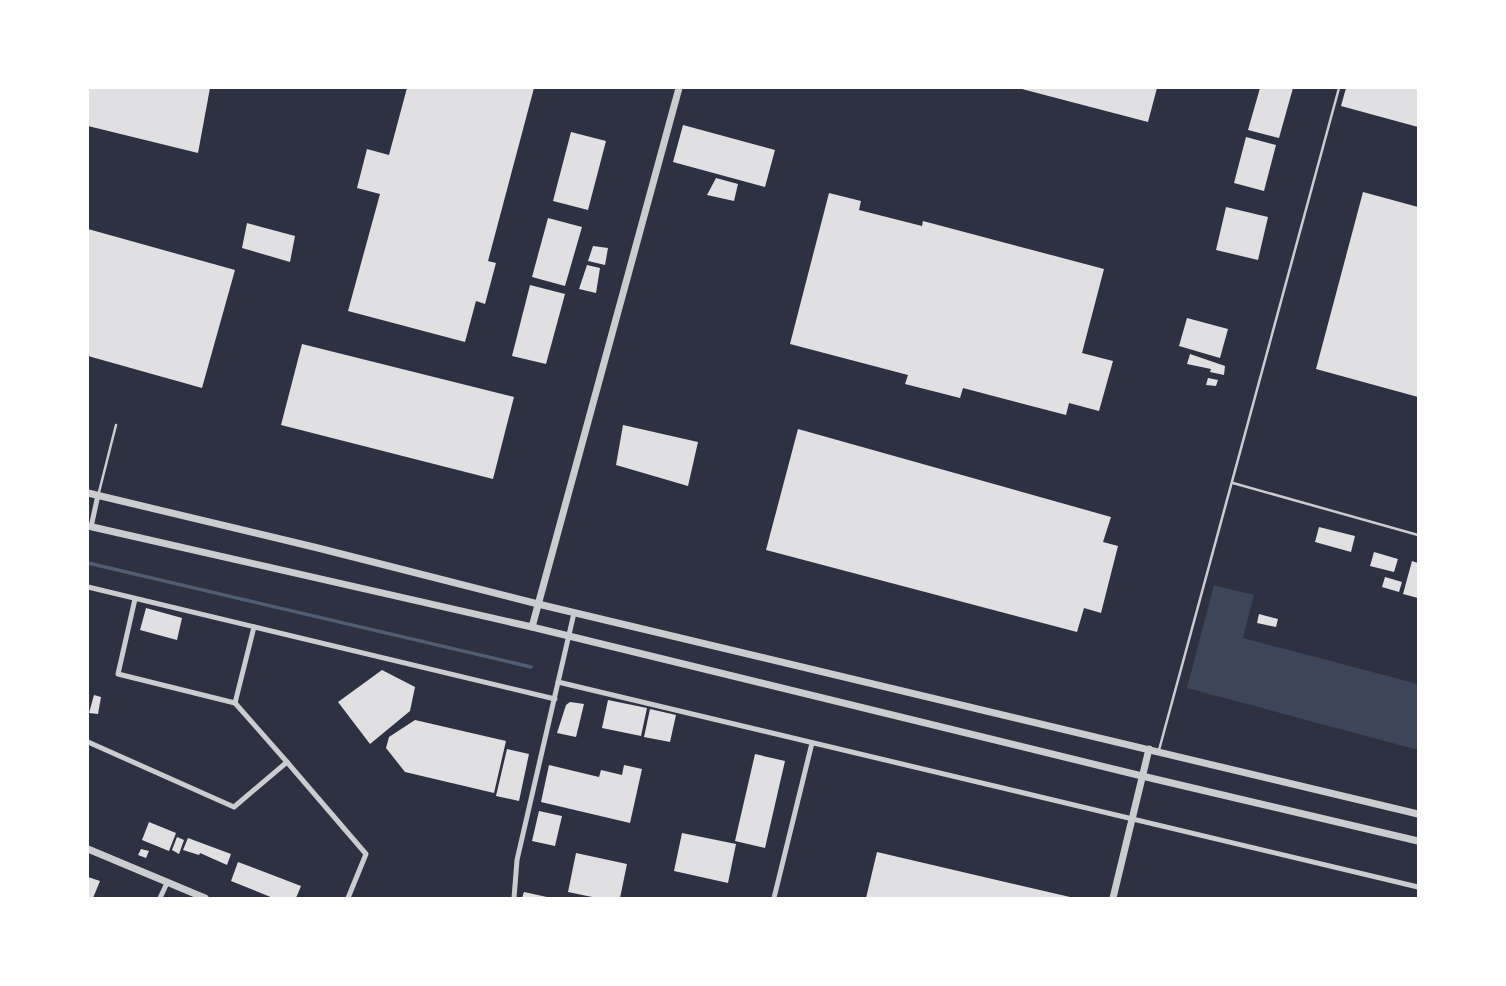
<svg xmlns="http://www.w3.org/2000/svg" width="1506" height="986" font-family="'Titillium Web',sans-serif">
  <style>
    .green { fill: #3c4559 }
    .lines { fill: none; stroke-linecap: round; stroke-linejoin: round }
    .stream { stroke: #4f5d75; stroke-width: 3.5 }
    .building { fill: #e0e0e3 }
    .service { stroke: #caccd0; stroke-width: 2.5 }
    .minor { stroke: #caccd0; stroke-width: 5 }
    .tertiary { stroke: #caccd0; stroke-width: 7 }
  </style>
  <rect width="100%" height="100%" fill="#2d3142"/>
  <polygon class="green" points="1214,585 1254,595 1243,638 1418,684 1418,750 1187,688"/>
  <g class="lines">
    <polyline class="stream" points="88,563 531,667"/>
  </g>
  <g class="building">
    <polygon points="88,88 210,88 198,153 88,126"/>
    <polygon points="407,88 534,88 488,261 496,263 485,304 476,301 465,342 348,311 380,194 357,188 367,149 389,155"/>
    <polygon points="1018,88 1157,88 1148,122"/>
    <polygon points="1260,88 1293,88 1279,138 1248,130"/>
    <polygon points="1346,88 1418,88 1418,127 1341,106"/>
    <polygon points="683,125 775,150 765,187 673,162"/>
    <polygon points="571,132 606,141 588,210 553,201"/>
    <polygon points="1246,137 1276,145 1264,191 1234,183"/>
    <polygon points="716,178 738,184 734,201 707,195"/>
    <polygon points="1363,192 1418,207 1418,397 1316,369"/>
    <polygon points="829,193 861,201 859,210 922,226 923,221 1104,269 1082,353 1113,361 1099,411 1069,403 1066,415 963,388 960,398 905,384 908,375 790,344"/>
    <polygon points="1226,207 1268,217 1258,260 1216,250"/>
    <polygon points="548,218 582,227 565,286 532,277"/>
    <polygon points="247,223 295,236 290,262 242,248"/>
    <polygon points="88,229 235,270 202,388 88,356"/>
    <polygon points="593,246 608,248 605,265 588,261"/>
    <polygon points="587,265 600,268 596,293 579,289"/>
    <polygon points="530,285 565,294 546,364 512,356"/>
    <polygon points="1187,318 1228,329 1220,358 1179,346"/>
    <polygon points="302,344 514,397 493,479 281,425"/>
    <polygon points="1190,354 1225,366 1224,375 1210,372 1211,369 1187,364"/>
    <polygon points="1208,378 1218,380 1216,386 1206,385"/>
    <polygon points="623,425 698,442 688,486 616,465"/>
    <polygon points="798,429 1111,517 1103,542 1118,546 1101,613 1084,608 1077,632 766,550"/>
    <polygon points="1319,527 1355,536 1351,552 1315,542"/>
    <polygon points="1374,552 1398,559 1394,572 1370,566"/>
    <polygon points="1412,561 1418,563 1418,598 1403,594"/>
    <polygon points="1385,577 1402,582 1399,592 1382,587"/>
    <polygon points="146,608 182,618 177,640 140,630"/>
    <polygon points="1259,614 1278,619 1276,627 1257,623"/>
    <polygon points="382,670 415,687 410,711 370,744 338,702"/>
    <polygon points="94,695 101,697 98,714 89,713"/>
    <polygon points="608,700 647,708 641,736 602,728"/>
    <polygon points="570,702 584,704 576,737 557,733 566,705"/>
    <polygon points="650,709 676,715 670,742 644,737"/>
    <polygon points="415,720 506,741 494,793 405,772 386,748 389,737"/>
    <polygon points="507,749 529,754 519,801 496,796"/>
    <polygon points="755,754 785,761 765,848 735,841"/>
    <polygon points="549,765 599,777 601,770 622,775 624,765 642,769 630,823 541,802"/>
    <polygon points="539,811 562,816 555,846 532,841"/>
    <polygon points="149,822 176,833 169,851 142,840"/>
    <polygon points="682,833 736,844 728,883 674,871"/>
    <polygon points="177,837 184,840 179,854 172,850"/>
    <polygon points="188,838 231,854 227,865 200,853 199,855 183,850"/>
    <polygon points="141,849 149,851 146,858 138,855"/>
    <polygon points="877,852 1070,897 1070,898 866,898"/>
    <polygon points="576,853 627,864 620,898 597,898 568,892"/>
    <polygon points="238,862 301,886 296,898 273,898 231,881"/>
    <polygon points="88,877 100,881 93,898 88,898"/>
    <polygon points="524,892 547,897 547,898 522,898"/>
  </g>
  <g class="lines">
    <g class="service">
      <polyline points="1233,483 1418,535"/>
      <polyline points="99,492 116,425"/>
      <polyline points="1159,750 1339,88"/>
    </g>
    <g class="minor">
      <polyline points="91,527 98,495"/>
      <polyline points="88,587 555,699"/>
      <polyline points="135,599 118,674 235,703 287,762"/>
      <polyline points="558,682 1418,887"/>
      <polyline points="235,703 254,627"/>
      <polyline points="88,742 234,807 287,762 366,854 348,898"/>
      <polyline points="160,898 167,883"/>
      <polyline points="514,898 517,860 574,613"/>
      <polyline points="774,898 812,743"/>
    </g>
    <g class="tertiary">
      <polyline points="88,493 318,548 538,604 1418,814"/>
      <polyline points="88,526 532,627 1142,776 1418,841"/>
      <polyline points="532,627 679,88"/>
      <polyline points="88,849 205,898"/>
      <polyline points="1113,898 1149,749"/>
    </g>
  </g>
  <rect width="1506" height="986" fill="none" stroke="#ffffff" stroke-width="178"/>
</svg>
